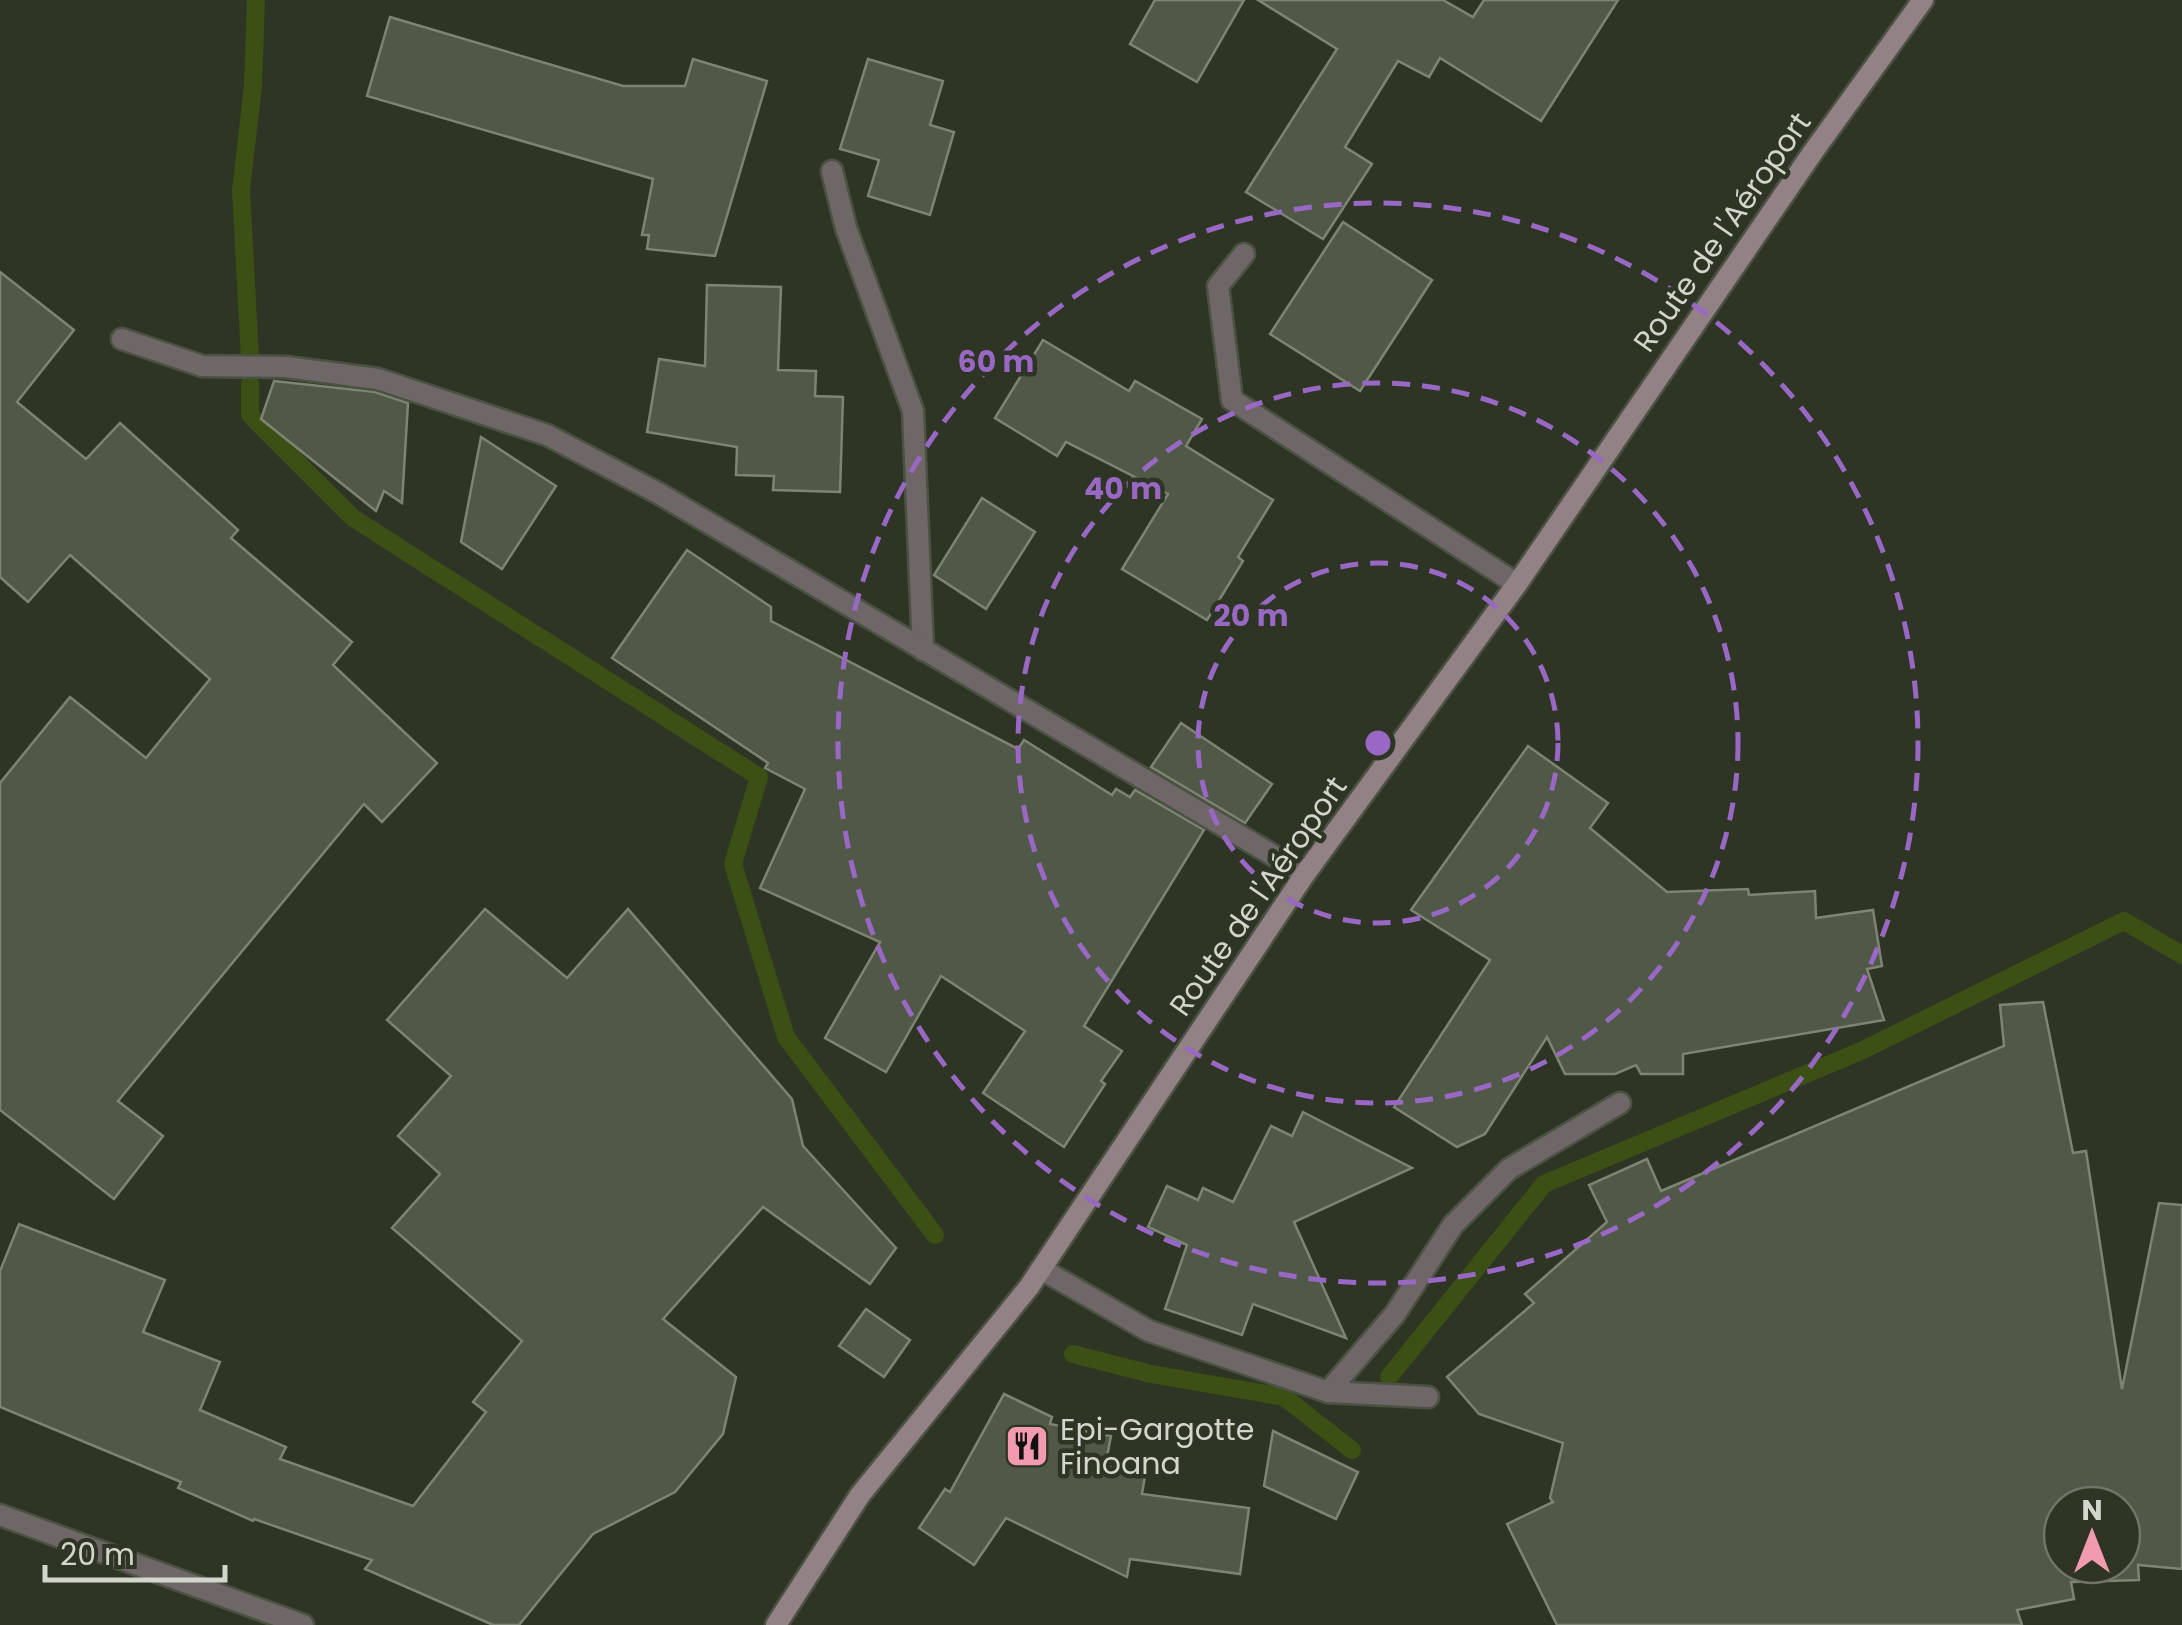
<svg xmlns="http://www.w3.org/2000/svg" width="2182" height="1625" font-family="Poppins,sans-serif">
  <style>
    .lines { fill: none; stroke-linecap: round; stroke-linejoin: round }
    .stream { stroke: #3c5016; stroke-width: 18 }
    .building { fill: #505847; stroke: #7d8572; stroke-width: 2.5; fill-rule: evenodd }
    .minor-casing { stroke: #4c5243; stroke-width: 25 }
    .tertiary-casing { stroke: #4c5243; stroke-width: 25 }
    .secondary-casing { stroke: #4c5243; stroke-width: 25 }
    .minor { stroke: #6f6668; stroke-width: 20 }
    .tertiary { stroke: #6f6668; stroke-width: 20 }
    .secondary { stroke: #928285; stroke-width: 20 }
    .ring { fill: none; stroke: #9968c4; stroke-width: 5; stroke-dasharray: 18 12 }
    .labels { text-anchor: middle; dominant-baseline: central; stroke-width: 9; stroke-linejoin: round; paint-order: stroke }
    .street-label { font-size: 30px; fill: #d2d6cd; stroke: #2e3525 }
    .poi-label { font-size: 30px; fill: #d2d6cd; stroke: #2e3525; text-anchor: start }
    .centre { fill: #9968c4; stroke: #2e3525; stroke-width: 5 }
    .ring-label { font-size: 30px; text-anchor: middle; font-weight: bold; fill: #9968c4; stroke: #2e3525; stroke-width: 9; stroke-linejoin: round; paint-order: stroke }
  </style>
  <rect width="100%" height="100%" fill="#2e3525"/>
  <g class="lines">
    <g class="stream">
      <polyline points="250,358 241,190 253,86 256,0"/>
      <polyline points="250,384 250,415 353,518 759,777 733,864 786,1037 935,1235"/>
      <polyline points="1073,1354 1151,1374 1284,1397 1352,1450"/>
      <polyline points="1389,1377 1544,1184 1861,1051 2124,921 2182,955"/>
    </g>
  </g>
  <g class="building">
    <polygon points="1155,0 1244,0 1197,82 1130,44"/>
    <polygon points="1258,0 1443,0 1473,17 1484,0 1618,0 1541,121 1440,58 1429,77 1398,61 1345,147 1372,164 1323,239 1246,192 1337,49"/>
    <polygon points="390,17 623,86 685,86 693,59 767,81 715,256 647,249 649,235 642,235 653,179 367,96"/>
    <polygon points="868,59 943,81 930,125 954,132 930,215 868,196 879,160 840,149"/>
    <polygon points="1343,222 1432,280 1360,391 1270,334"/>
    <polygon points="0,272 74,330 17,402 86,459 120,423 238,530 231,538 352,642 333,665 437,763 382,822 364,804 118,1101 163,1136 114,1199 0,1110 0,783 70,697 146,758 210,679 70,555 28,602 0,577"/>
    <polygon points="707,285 781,287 778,370 816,371 815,396 843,397 840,492 773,490 774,476 736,475 737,447 647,432 659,359 705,366"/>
    <polygon points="1043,340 1129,391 1135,381 1202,419 1186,446 1273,500 1238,557 1243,561 1207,620 1122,569 1168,494 1066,442 1057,456 995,418"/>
    <polygon points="274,381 375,392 408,403 402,503 384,491 376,511 261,419"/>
    <polygon points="481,437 556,486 502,569 461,542"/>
    <polygon points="982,498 1035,532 986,609 934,575"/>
    <polygon points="687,550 771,607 771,621 1018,749 1024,740 1112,795 1116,789 1130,797 1135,790 1204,830 1084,1026 1122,1051 1101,1081 1105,1084 1064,1147 983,1093 1025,1031 941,976 886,1072 825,1038 880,942 760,888 805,789 765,768 768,763 612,658"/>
    <polygon points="1181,723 1272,784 1245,823 1151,767"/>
    <polygon points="1528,746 1608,803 1590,828 1667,892 1748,889 1749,895 1815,891 1816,918 1873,910 1882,966 1867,969 1884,1020 1683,1054 1683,1074 1641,1074 1636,1065 1615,1074 1565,1074 1547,1037 1485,1134 1457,1147 1394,1107 1490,960 1411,910"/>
    <polygon points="485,909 567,978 628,909 792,1099 803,1146 896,1248 870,1284 763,1207 663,1319 736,1377 723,1434 675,1492 593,1534 519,1625 493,1625 365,1569 372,1560 254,1519 253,1521 178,1488 181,1482 0,1407 0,1271 19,1224 165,1280 143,1332 220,1362 200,1410 286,1447 280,1459 413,1506 486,1412 473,1402 522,1341 392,1228 440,1174 398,1136 451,1076 387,1020"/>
    <path d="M2043,1002L2073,1153L2086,1151L2122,1389L2159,1203L2182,1205V1569L2138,1565L2139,1580L2071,1582L2074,1599L2017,1610L2022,1625H1557L1507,1524L1553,1502L1550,1498L1563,1443L1479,1414L1447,1377L1534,1303L1525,1294L1607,1222L1589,1185L1647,1159L1661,1191L2004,1046L2000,1005ZM2062,1505H2122V1565H2062Z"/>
    <polygon points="1303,1112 1412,1168 1294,1222 1346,1338 1253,1304 1242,1335 1165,1309 1187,1245 1148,1227 1167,1186 1198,1200 1203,1188 1233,1202 1271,1126 1292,1136"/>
    <polygon points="866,1309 910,1340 884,1377 839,1346"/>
    <polygon points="1004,1394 1052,1417 1050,1424 1111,1436 1105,1467 1146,1470 1142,1494 1249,1508 1240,1574 1130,1559 1127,1577 1006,1518 974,1565 919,1528 945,1489 950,1492"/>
    <polygon points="1273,1431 1358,1472 1336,1519 1264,1486"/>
  </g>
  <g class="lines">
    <g class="minor-casing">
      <g id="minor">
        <polyline points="832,171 846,228 913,411 923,650"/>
        <polyline points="1244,254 1218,286 1232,400 1517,584"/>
        <polyline points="122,339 202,366 286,367 378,379 547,435 658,493 1305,874"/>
        <polyline points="1041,1269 1149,1331 1328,1392 1395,1314 1453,1225 1509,1169 1620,1103"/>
        <polyline points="1328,1392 1428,1397"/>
      </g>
    </g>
    <g class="tertiary-casing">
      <polyline id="tertiary" points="0,1515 303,1625"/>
    </g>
    <g class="secondary-casing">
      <polyline id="secondary" points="776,1625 860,1495 1029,1287 1305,874 1517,584 1813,152 1923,0"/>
    </g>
    <use href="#minor" class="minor"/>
    <use href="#tertiary" class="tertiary"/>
    <use href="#secondary" class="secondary"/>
  </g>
  <g class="ring">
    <circle cx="1378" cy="743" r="180"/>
    <circle cx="1378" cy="743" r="360"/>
    <circle cx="1378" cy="743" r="540"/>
  </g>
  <defs>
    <g id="restaurant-square" transform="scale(2.25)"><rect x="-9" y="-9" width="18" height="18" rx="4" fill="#f29aaf" stroke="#2e3525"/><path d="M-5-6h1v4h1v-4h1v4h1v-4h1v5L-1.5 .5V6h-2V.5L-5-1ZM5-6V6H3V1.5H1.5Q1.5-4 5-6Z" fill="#111"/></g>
  </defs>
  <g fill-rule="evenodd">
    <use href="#restaurant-square" x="1027" y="1446"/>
  </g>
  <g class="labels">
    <g class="street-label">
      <text transform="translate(1722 232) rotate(-55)">Route de l'Aéroport</text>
      <text transform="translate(1258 896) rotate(-55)">Route de l'Aéroport</text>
    </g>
    <g class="poi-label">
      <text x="1060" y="1429">Epi-Gargotte<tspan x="1060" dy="34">Finoana</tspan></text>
    </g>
  </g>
  <circle cx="1378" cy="743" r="15" class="centre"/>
  <g class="ring-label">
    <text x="996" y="372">60 m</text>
    <text x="1123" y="499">40 m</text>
    <text x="1251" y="626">20 m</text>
  </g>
  <g transform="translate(2092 1535)"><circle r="48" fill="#2e3525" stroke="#707568" stroke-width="2.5"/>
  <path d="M0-8L18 38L0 25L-18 38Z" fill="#f29aaf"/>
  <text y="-15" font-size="28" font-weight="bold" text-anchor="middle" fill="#d2d6cd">N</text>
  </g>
  <path d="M45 1565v15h180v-15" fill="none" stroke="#d2d6cd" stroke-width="5"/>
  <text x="60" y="1565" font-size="30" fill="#d2d6cd" stroke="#2e3525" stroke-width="8" paint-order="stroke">20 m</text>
</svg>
